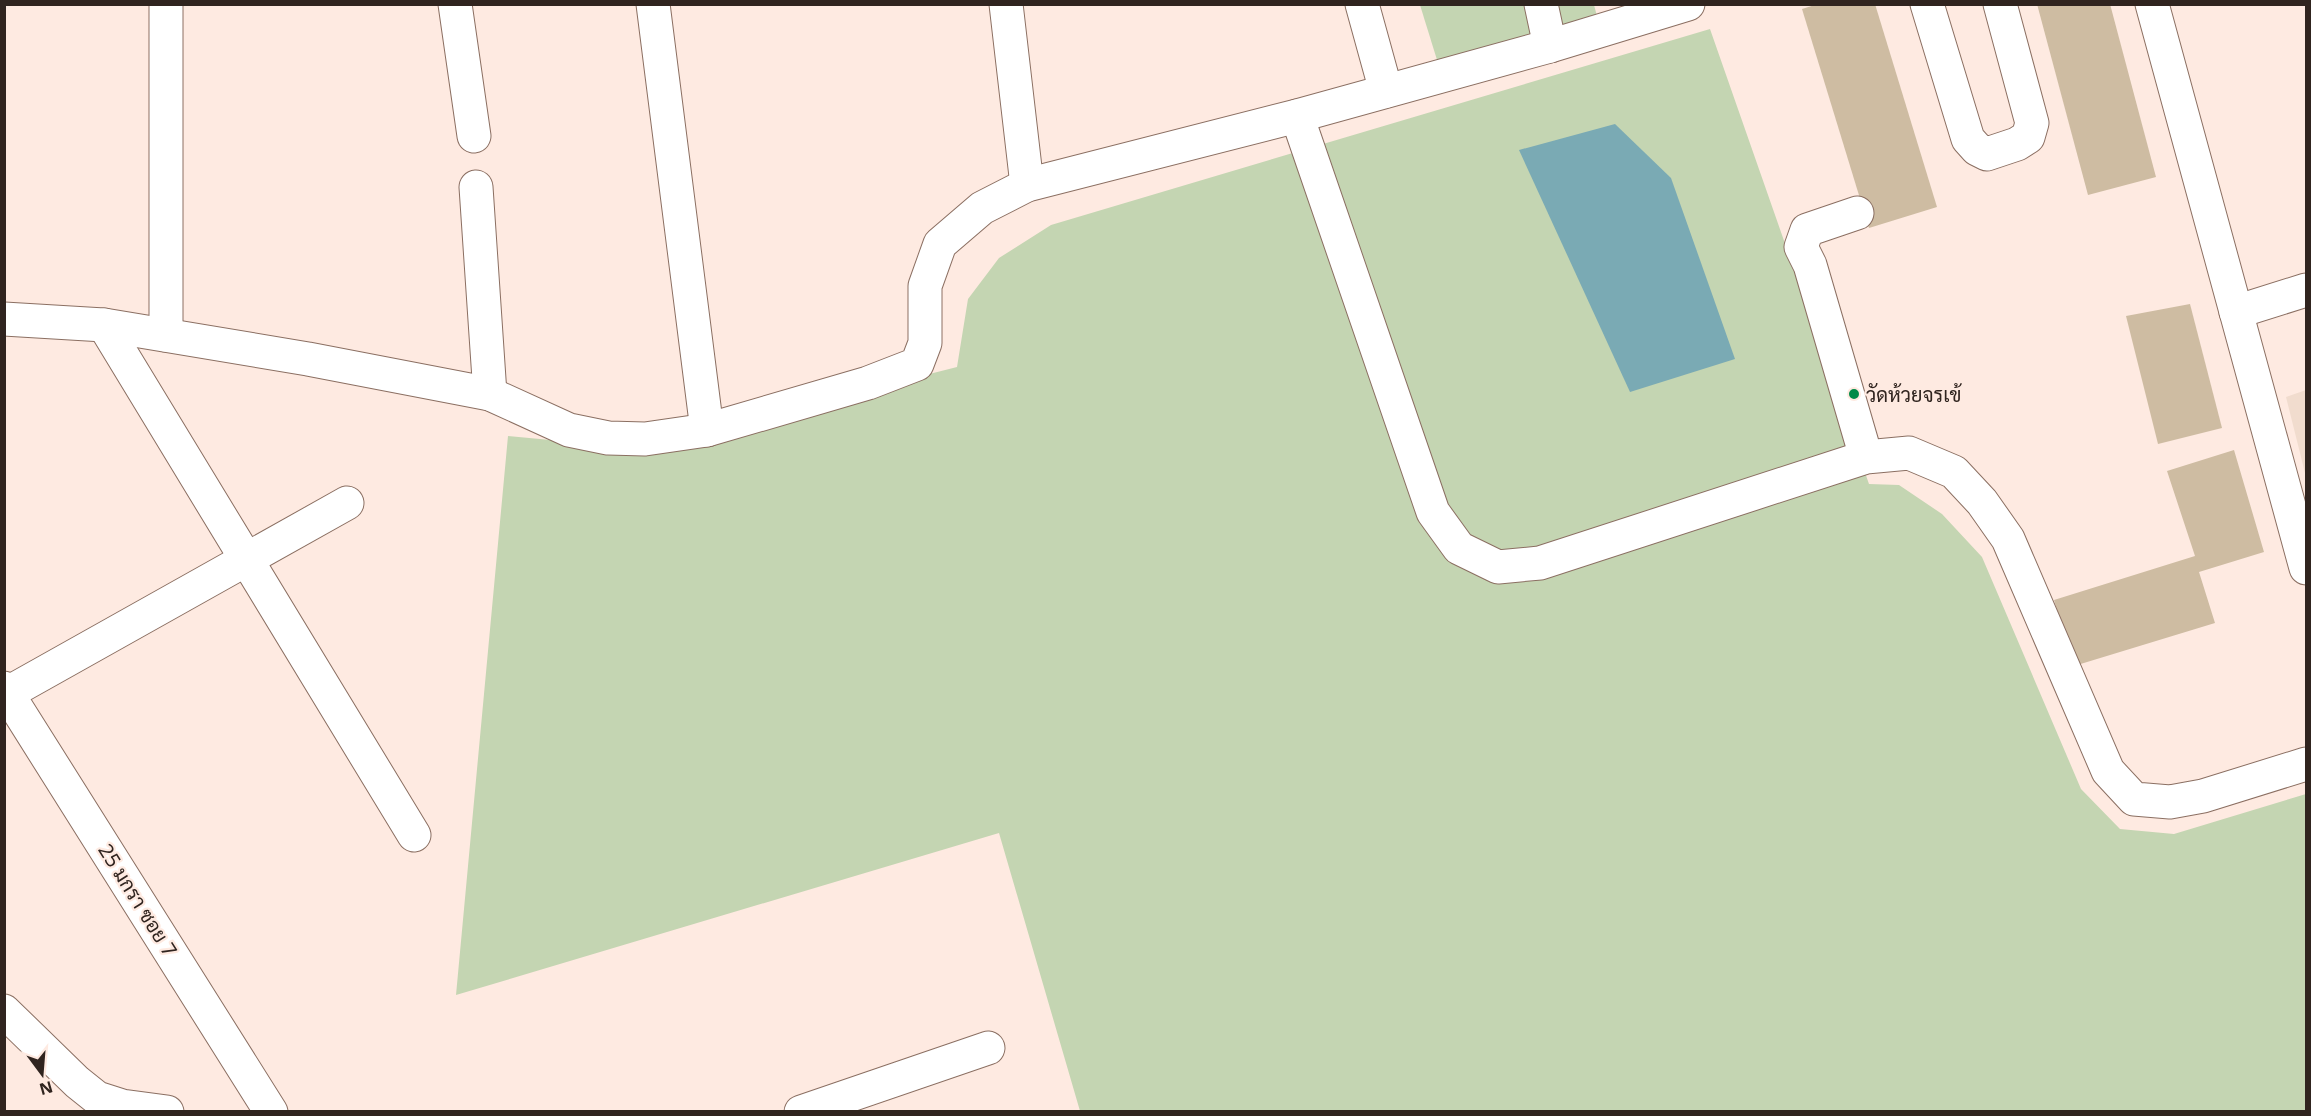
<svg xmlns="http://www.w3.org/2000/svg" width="2311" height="1116" font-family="'Noto Sans',Sarabun,sans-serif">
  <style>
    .education { fill: #f1dcce }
    .green { fill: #c4d5b2 }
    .water { fill: #7aaab4 }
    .building { fill: #cebca2 }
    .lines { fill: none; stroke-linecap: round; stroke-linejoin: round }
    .minor-casing { stroke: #8b6f62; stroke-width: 35 }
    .minor { stroke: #fff; stroke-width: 33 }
    .poi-dot { fill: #008a48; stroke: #feeae1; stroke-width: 2 }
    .labels { text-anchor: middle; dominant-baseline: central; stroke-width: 4.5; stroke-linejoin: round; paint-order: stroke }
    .poi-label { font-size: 20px; fill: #30241f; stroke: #feeae1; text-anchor: start }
    .street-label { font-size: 20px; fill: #30241f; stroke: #feeae1 }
  </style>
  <rect width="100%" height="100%" fill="#feeae1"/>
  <polygon class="education" points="2306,390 2306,477 2286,397"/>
  <g class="green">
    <polygon points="1420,5 1594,5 1601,31 1442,76"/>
    <polygon points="1710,29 1869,484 1899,485 1942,514 1982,557 2081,789 2120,829 2174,834 2306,794 2306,1111 1080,1111 999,833 456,995 508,436 593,444 677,438 957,367 968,299 999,258 1051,225"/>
  </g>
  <polygon class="water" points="1615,124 1671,178 1735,359 1630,392 1519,150"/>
  <g class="building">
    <polygon points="1818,4 1875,4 1937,207 1869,228 1802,9"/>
    <polygon points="2037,4 2110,4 2156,177 2088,195"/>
    <polygon points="2190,304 2222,428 2158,444 2126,316"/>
    <polygon points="2234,450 2264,552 2199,572 2215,623 2074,666 2054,600 2195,556 2167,471"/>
  </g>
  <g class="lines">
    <g class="minor-casing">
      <g id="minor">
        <polyline points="455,4 474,136"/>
        <polyline points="653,4 707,430"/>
        <polyline points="1006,4 1027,185"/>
        <polyline points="1362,4 1386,91"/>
        <polyline points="1541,4 1550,46"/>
        <polyline points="1927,4 1968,139 1977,149 1987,154 2017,144 2028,137 2032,123 2000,4"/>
        <polyline points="2152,4 2306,568"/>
        <polyline points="1297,116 1433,512 1459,548 1498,567 1540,563 1866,457 1909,453 1954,472 1982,502 2008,539 2108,771 2134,799 2170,802 2203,796 2306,764"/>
        <polyline points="476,187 490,394"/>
        <polyline points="1857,213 1807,230 1801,247 1810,265 1866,457"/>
        <polyline points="2236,312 2306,290"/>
        <polyline points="4,319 104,325 308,359 490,394 569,430 608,438 645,439 707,430 868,383 917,364 925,343 925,286 940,244 982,208 1027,185 1297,116 1550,46 1688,4"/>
        <polyline points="104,325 414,835"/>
        <polyline points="166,335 166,4"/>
        <polyline points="4,688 271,1112"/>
        <polyline points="8,693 347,503"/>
        <polyline points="4,1011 77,1082 97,1098 122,1106 167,1112"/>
        <polyline points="801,1112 988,1048"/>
      </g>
    </g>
    <use href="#minor" class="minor"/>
  </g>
  <circle class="poi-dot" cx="1854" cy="394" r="6"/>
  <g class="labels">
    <g class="poi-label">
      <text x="1866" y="394">วัดห้วยจรเข้</text>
    </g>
    <g class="street-label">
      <text transform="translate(138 900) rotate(58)">25 มกรา ซอย 7</text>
    </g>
  </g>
  <rect width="2311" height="1116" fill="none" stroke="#30241f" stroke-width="12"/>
  <g transform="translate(42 1074) rotate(164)" stroke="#feeae1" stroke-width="4.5" paint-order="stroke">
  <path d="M0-4.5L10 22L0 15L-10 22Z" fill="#30241f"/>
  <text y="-9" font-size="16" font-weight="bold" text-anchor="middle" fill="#30241f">N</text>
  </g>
</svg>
